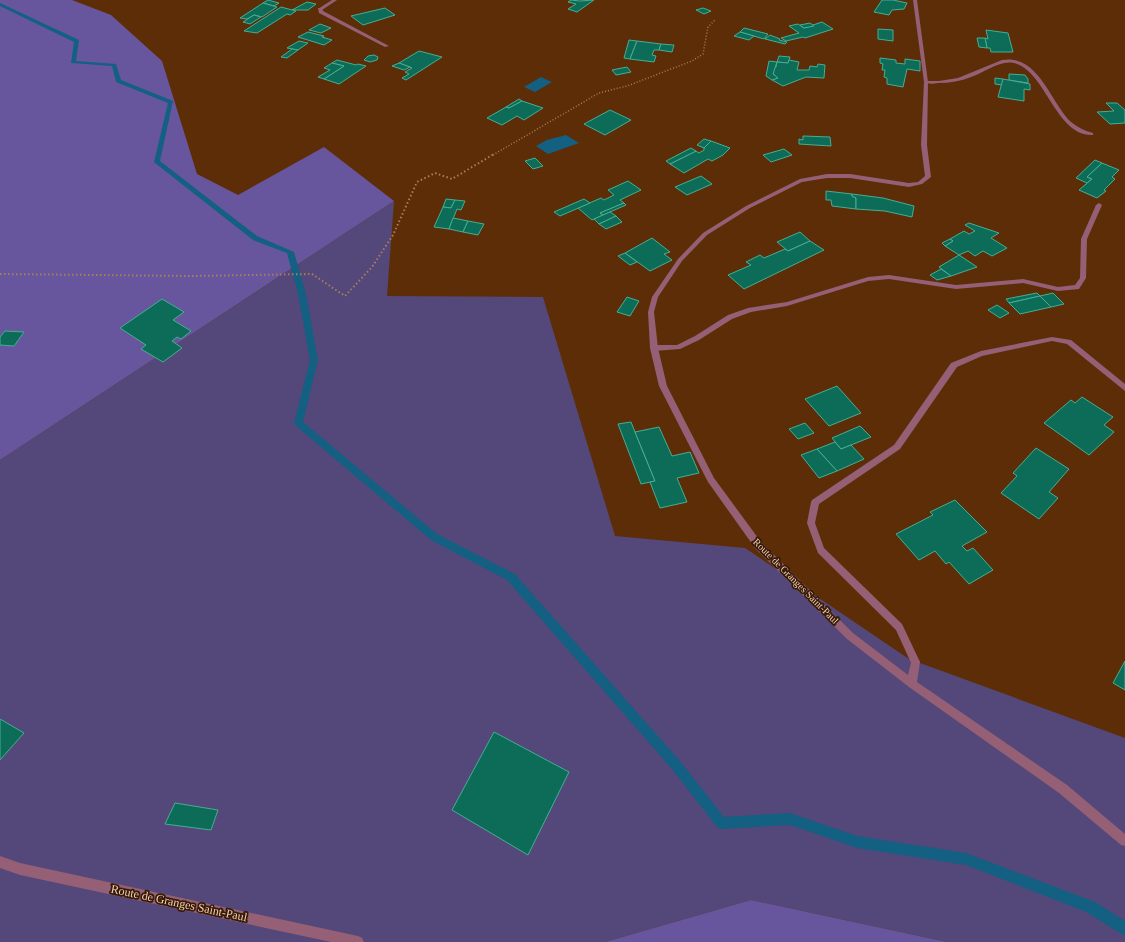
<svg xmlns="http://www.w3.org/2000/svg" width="1125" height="942" font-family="Georgia,serif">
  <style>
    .green { fill: #534879 }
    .forest { fill: #67569d }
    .water { fill: #136082 }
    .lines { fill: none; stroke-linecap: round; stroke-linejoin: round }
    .stream { fill: #136082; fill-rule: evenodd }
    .building { fill: #0c6c58; stroke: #45ae93 }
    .path-far1 { stroke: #a87d5e; stroke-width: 1.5; stroke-dasharray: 1 2; stroke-linecap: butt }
    .path { stroke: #a87d5e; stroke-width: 2; stroke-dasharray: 1.5 2.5; stroke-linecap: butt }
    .lane { fill: #955f75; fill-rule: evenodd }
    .street { fill: #955f75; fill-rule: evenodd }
    .labels { text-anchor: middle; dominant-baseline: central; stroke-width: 3.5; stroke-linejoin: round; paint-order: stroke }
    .street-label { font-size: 10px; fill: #f5cfb8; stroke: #361b07 }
    .near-street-label { font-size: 12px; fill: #f5cfb8; stroke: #361b07 }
  </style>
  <rect width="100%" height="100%" fill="#5d2d07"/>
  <polygon class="green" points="394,201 387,296 543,297 615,536 745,548 909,659 1125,738 1125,942 947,942 751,900 605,942 0,942 0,460"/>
  <g class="forest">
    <polygon points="0,0 72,0 111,15 162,61 197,174 238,195 324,147 394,201 0,460"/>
    <polygon points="751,900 947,942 605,942"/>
  </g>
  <g class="water">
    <polygon points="541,77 552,82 535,92 524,87"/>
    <polygon points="566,135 579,143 548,154 536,146 547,140"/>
  </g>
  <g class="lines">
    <polygon class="stream" points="0,3 79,40 76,61 116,64 121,80 173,101 160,161 257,236 294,252 306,294 318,360 303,422 437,534 515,574 680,761 724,817 790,813 857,836 966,853 1095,902 1125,921 1125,936 1086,912 966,865 857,848 790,825 721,829 717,827 672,769 507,580 431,540 295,425 294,423 310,360 298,294 287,253 253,240 155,163 154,162 168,103 116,82 112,66 71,63 74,42 0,6"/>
  </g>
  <g class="building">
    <polygon points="268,0 279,3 274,6 263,3"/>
    <polygon points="571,0 580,1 594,0 577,12 568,9 576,4 568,2"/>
    <polygon points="882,0 893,0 907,3 904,9 892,10 889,15 874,12"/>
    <polygon points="307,2 316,4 308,10 292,10"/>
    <polygon points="263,3 277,7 262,17 254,15 247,19 240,18"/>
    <polygon points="281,7 296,11 290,15 287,14 257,33 244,31"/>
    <polygon points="385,8 395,15 363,25 351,16"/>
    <polygon points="703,8 711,11 704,14 696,10"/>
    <polygon points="254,15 261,17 250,24 243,22"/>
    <polygon points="822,22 833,29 805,38 803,37 786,41 781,38 799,33 789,26 798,24 804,28"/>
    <polygon points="810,23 814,26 804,28 800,25"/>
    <polygon points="320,24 331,28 321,33 309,30"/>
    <polygon points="744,28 768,34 764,39 740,32"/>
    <polygon points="878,29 893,30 893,41 878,39"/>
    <polygon points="986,30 1008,33 1013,52 991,52 990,48 987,48 985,38 988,39"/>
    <polygon points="308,32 324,36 322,37 332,40 324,45 298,37"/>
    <polygon points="740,32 754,36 749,40 734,36"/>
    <polygon points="770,35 780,39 779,40 787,42 785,44 765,39"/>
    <polygon points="977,38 985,38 987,48 979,47"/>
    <polygon points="629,40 637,41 630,59 624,58"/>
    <polygon points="299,41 308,43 298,50 287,48"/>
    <polygon points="637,41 661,44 659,50 654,50 652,55 656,56 654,62 630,59"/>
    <polygon points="661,44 674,45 672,52 659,50"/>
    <polygon points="292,49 298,50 287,58 281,57"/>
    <polygon points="419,51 442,57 406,80 402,78 409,74 405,72 412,68 399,63"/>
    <polygon points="374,55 378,57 377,60 370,62 364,60 368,56"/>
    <polygon points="779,56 790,57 788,63 777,62"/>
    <polygon points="880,58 896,60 896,63 905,64 905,59 920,61 920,71 907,69 903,87 887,84 887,78 884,77 885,70 882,70 883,64 880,63"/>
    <polygon points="337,60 356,65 358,64 366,66 339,84 324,79 344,66 332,63"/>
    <polygon points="789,60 799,62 797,70 809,70 810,66 817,67 818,64 825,65 824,78 806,77 783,86 772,80 778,78 773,74 774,67 776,67 777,62 788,63"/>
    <polygon points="769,61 777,62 773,74 778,78 772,80 766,76"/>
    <polygon points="332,63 344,66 324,79 318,77 330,70 324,68"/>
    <polygon points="399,63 410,67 404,70 392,66"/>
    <polygon points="627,67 631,72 616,75 612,70"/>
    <polygon points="1009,74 1025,75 1028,79 1028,83 1009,80"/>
    <polygon points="995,78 1003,79 1002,85 995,84"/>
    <polygon points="1003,79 1030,84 1030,90 1024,89 1024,101 998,97"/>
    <polygon points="519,99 522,101 509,108 506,107"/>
    <polygon points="522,101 543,108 524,120 517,116 502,125 487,118 506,107 509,108"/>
    <polygon points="1106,103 1117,103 1125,110 1125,123 1110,124 1097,112 1114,111"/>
    <polygon points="610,110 631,120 605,135 584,124"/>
    <polygon points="803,136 830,137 831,146 799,144 799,139 803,140"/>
    <polygon points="704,139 711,141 704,148 697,145"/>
    <polygon points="711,141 730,148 723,155 712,161 708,159 684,173 670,164 696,151 699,153 704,150 704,148"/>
    <polygon points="691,148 696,151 670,164 666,161"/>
    <polygon points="784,149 792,155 771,162 763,155"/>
    <polygon points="535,158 543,166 533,169 525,161"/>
    <polygon points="1095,160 1102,163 1087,177 1092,179 1087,183 1076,178"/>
    <polygon points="1102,163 1119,170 1112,177 1115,179 1104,190 1106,191 1097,198 1079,190 1092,179 1087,177"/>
    <polygon points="701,176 712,184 687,195 675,187"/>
    <polygon points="628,181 641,190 620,200 624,203 600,213 603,215 592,220 578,208 601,198 604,200 614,195 608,190"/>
    <polygon points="826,191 852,194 852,196 856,198 856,209 832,206 831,200 826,200"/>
    <polygon points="852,194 883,198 914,206 912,217 885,211 856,209 856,198 852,196"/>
    <polygon points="446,199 455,200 451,208 443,207"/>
    <polygon points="584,199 590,203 560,216 554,212"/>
    <polygon points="455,200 465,201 461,210 457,209 449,229 434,227 443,207 451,208"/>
    <polygon points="624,203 626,205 603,215 600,213"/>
    <polygon points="610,212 616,216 599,224 594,219"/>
    <polygon points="616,216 622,222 606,229 599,224"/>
    <polygon points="453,218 468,221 463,232 449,229"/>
    <polygon points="468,221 484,224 478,235 463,232"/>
    <polygon points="969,223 999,233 991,238 1007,248 992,256 983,251 975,256 968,251 959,255 945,246 953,241 950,239 964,231 969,234 975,231 965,225"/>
    <polygon points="800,232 810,241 788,251 777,242"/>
    <polygon points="652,238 670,252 664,254 672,260 650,271 625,253"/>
    <polygon points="950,239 953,241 945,246 942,243"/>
    <polygon points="810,241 824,250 744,289 728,275 751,265 746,262 760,255 764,258 785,249 788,251"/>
    <polygon points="625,253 637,262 630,265 618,256"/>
    <polygon points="959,255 977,267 951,276 939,267"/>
    <polygon points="941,269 951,276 937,280 930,275"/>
    <polygon points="1037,293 1040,296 1009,303 1006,299"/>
    <polygon points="1053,293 1064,304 1051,307 1040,296"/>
    <polygon points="1040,296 1051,307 1020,314 1009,303"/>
    <polygon points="627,297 639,301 630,316 617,312"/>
    <polygon points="162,299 184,312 173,320 191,331 181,339 177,337 172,341 182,348 163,362 141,349 146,345 120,328"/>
    <polygon points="997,305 1009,313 1000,318 988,310"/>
    <polygon points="5,331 24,332 14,346 0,345 0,337"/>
    <polygon points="837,386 861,413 829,426 805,399"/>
    <polygon points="1082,397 1113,417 1104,425 1114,432 1089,455 1044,423 1071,400 1075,403"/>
    <polygon points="631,422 635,432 655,481 641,484 618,424"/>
    <polygon points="805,423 814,433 798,439 789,429"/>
    <polygon points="860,426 871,437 841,449 832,438"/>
    <polygon points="659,427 672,456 690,452 699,473 677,478 687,502 660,508 650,482 655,481 635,432"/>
    <polygon points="835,442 841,449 851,445 864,459 837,471 817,449"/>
    <polygon points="1036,448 1069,469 1049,492 1058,498 1039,519 1001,493 1017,476 1013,473"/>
    <polygon points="817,449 837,471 819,478 801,455"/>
    <polygon points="955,500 987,532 962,546 967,551 973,548 993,570 969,584 949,562 946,564 935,551 919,560 896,534 933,515 930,512"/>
    <polygon points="1125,661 1125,690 1113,683"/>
    <polygon points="0,719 24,733 0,760"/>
    <polygon points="494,732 569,772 528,855 452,810"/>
    <polygon points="175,803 218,810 211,830 165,824"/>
  </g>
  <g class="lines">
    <polyline class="path-far1" points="493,155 599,93 627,86 692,61 703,54 708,27 715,20"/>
    <polyline class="path" points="0,274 191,276 312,274 345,296 372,267 393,235 417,182 435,173 452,179 494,154"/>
    <g class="lane">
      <polygon points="318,8 322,8 323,11 389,46 385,47 319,13"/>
      <path d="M1002,60C1039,54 1050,102 1071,122C1077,127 1085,131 1093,133V135C1057,137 1046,74 1017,64C1002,58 986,72 971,77C961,81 950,83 938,83C933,84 928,84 924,82L926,81H939L958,78Z"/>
      <polygon points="1099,203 1102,205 1087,239 1086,278 1079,289 1058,291 1023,283 956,289 889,279 868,281 787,306 751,312 732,319 699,340 680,349 654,351 650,348 654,345 677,345 695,336 728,315 748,308 787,302 868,277 889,275 956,285 1023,279 1058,287 1075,285 1080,278 1081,239 1096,205"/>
      <polygon points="1052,337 1071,340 1125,384 1125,391 1067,344 1052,341 982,356 957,367 900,449 819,504 815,523 824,548 902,624 920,662 918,665 915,667 912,665 896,630 818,553 807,523 811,502 812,500 894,445 951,363 981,351"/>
    </g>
    <g class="street">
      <polygon points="332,0 337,0 322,10 318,9"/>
      <polygon points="913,0 917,0 928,82 927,145 931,177 922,184 909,187 850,178 827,178 802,182 750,208 707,235 682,261 658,297 654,312 658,348 667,386 714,478 761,542 853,633 908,675 912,659 915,657 918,659 920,662 917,682 1067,785 1125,834 1125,846 1121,845 1059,793 909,687 847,639 755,548 708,482 659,386 650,348 648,312 652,297 678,259 703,233 746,206 800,179 827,174 850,174 909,183 918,182 925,176 921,145 924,82"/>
      <polygon points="0,856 20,863 358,936 362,938 364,942 331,942 20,875 0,868"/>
    </g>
  </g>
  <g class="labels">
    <g class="street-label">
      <text transform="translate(796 581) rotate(45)">Route de Granges Saint-Paul</text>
    </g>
    <g class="near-street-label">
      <text transform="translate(179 903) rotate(12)">Route de Granges Saint-Paul</text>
    </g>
  </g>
</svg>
